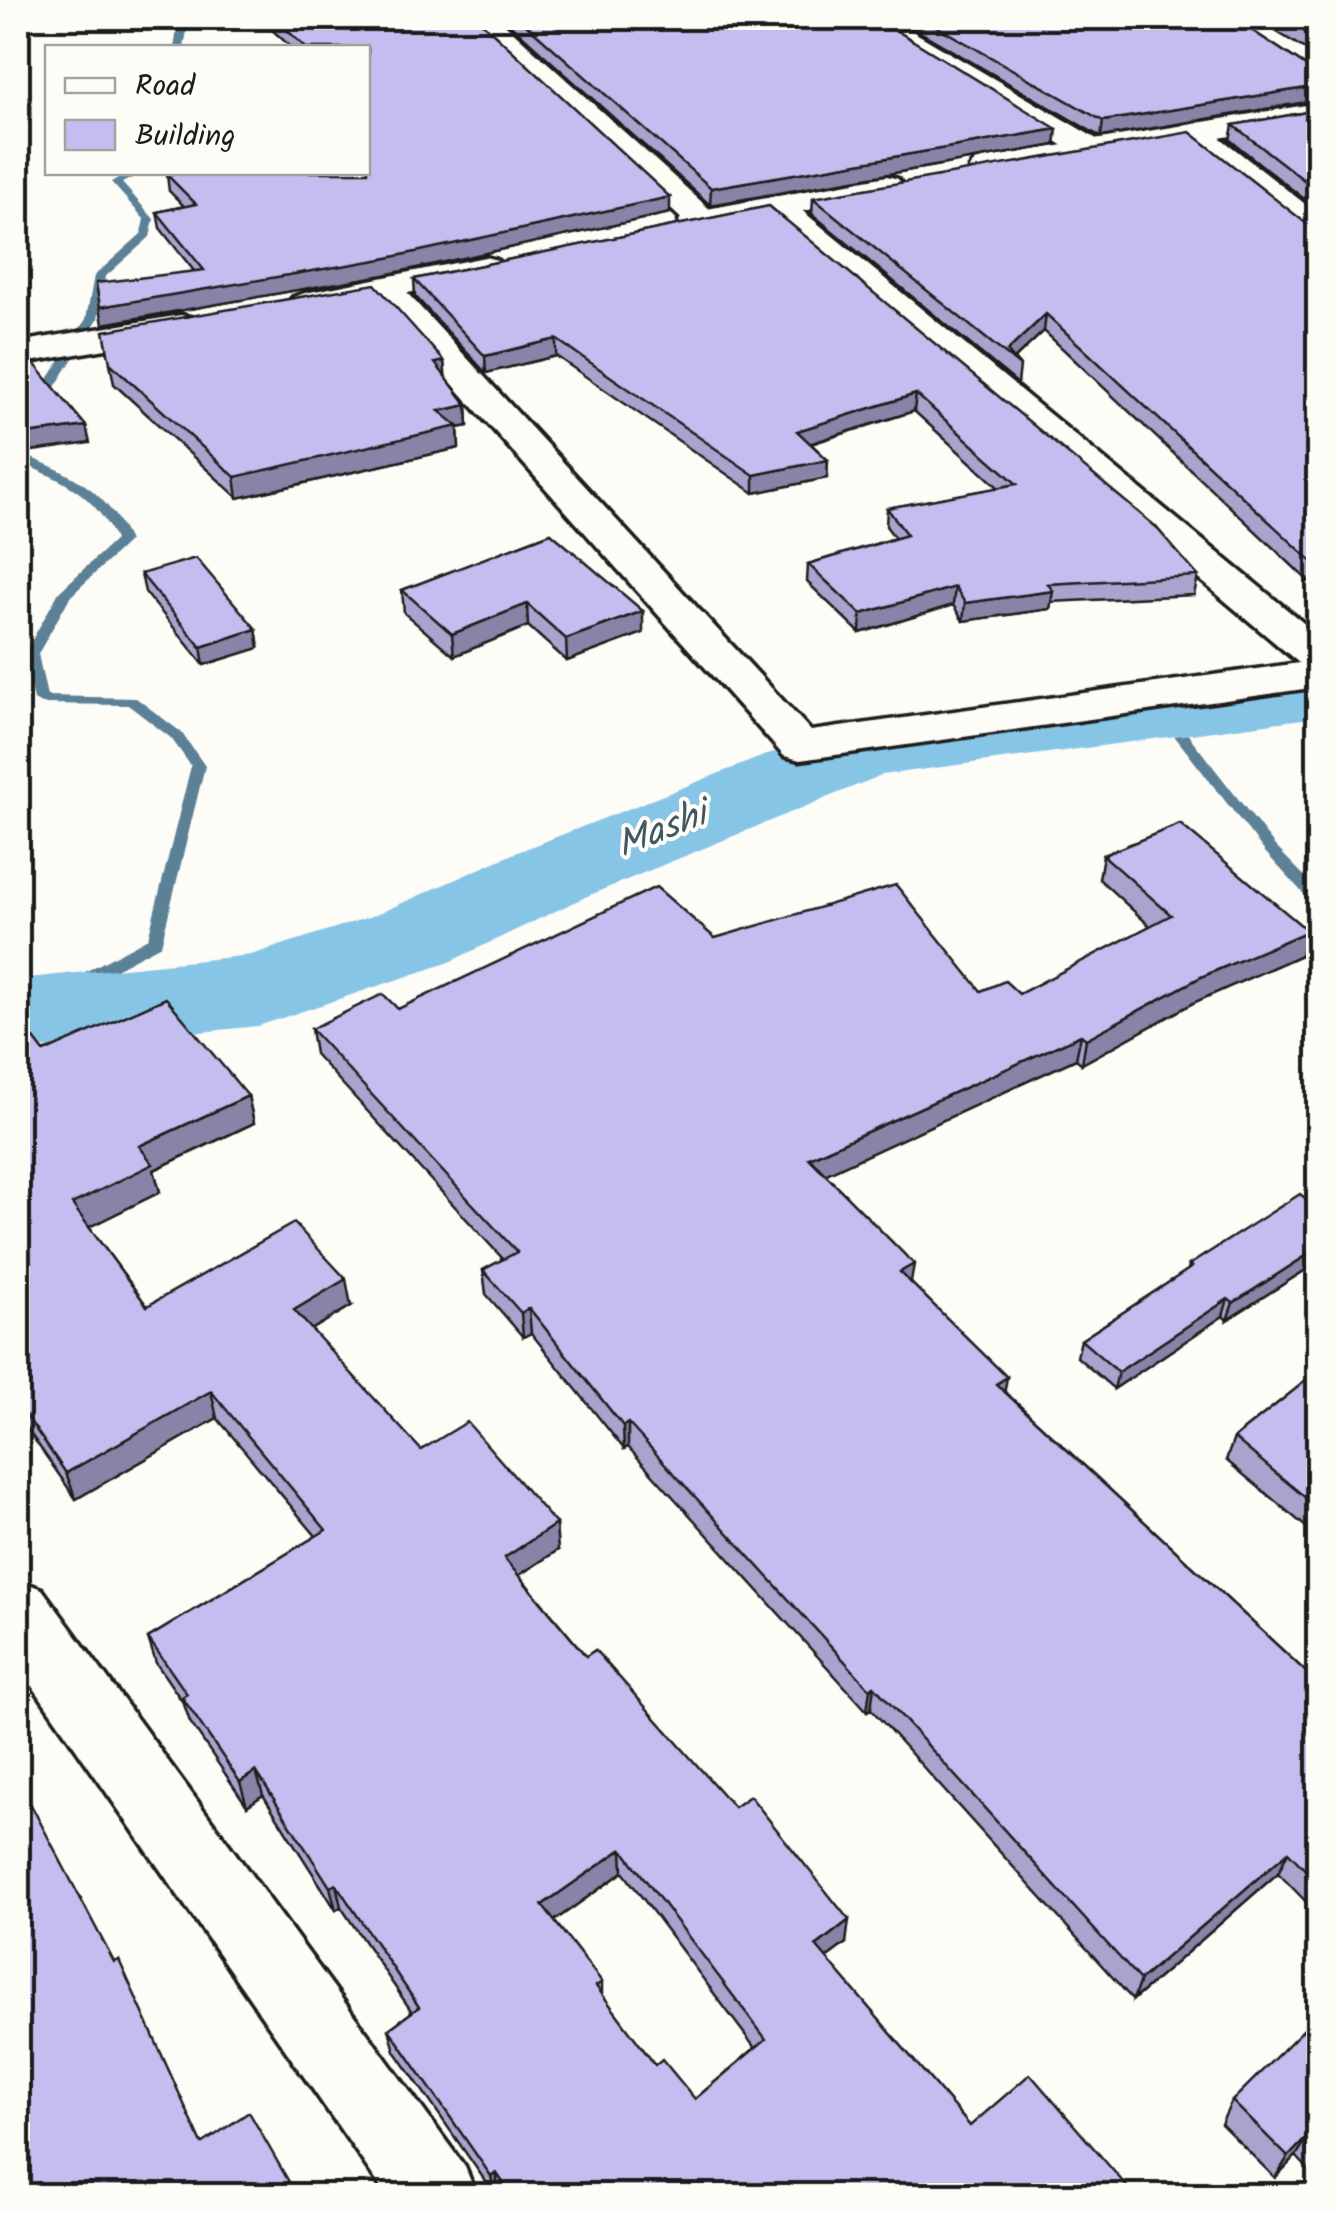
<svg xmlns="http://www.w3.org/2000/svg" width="1336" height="2213" font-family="Kalam,sans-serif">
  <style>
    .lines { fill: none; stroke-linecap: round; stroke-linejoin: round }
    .stream { fill: #5c8196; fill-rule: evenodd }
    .river { fill: #87c5e7; fill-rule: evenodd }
    .street-casing { stroke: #1c1c1c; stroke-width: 7 }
    .secondary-casing { stroke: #1c1c1c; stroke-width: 7 }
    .street { fill: #fdfcf7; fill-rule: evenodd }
    .secondary { fill: #fdfcf7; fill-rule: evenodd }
    .wall { fill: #a9a3ce; stroke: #1c1c1c; stroke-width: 2.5; fill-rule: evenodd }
    .shaded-wall { fill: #8984a7; stroke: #1c1c1c; stroke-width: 2.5 }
    .building { fill: #c4bdef; stroke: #1c1c1c; stroke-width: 2.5; fill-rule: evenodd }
    .labels { text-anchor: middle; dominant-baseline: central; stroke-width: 8; stroke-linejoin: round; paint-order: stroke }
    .water-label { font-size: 38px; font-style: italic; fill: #415763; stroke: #fdfcf7 }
  </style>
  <rect width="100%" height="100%" fill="#fdfcf7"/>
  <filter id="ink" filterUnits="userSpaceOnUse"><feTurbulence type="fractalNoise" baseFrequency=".01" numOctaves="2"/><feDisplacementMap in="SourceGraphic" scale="20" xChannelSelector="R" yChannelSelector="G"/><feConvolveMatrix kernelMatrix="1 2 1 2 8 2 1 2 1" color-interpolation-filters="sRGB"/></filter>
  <g filter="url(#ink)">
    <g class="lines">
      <g class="stream">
        <polygon points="179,18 189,18 184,48 174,48"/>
        <polygon points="129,172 143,172 122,183 154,219 150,237 105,277 98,319 43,406 35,406 33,403 86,319 94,276 141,234 144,219 111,182"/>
        <path d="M30,429L36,433L29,457C77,476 107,492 129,541L70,597L38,654L47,696L136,698L181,732L205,766L161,945L19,1020L18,1008L148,938L191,766L171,738L128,705L41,704L34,700L24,654L59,592L115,540C95,493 63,480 18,462L24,433Z"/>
        <polygon points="1163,708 1168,709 1275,846 1318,890 1318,904 1312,903 1265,852 1158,715 1158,709"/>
      </g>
      <polygon class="river" points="1318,663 1318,717 882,775 585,897 447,963 258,1026 18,1051 18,979 251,955 375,915 515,853 830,730 863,722"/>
      <g class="street-casing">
        <g id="street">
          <polygon points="468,18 498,18 714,213 719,220 714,227 690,227"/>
          <polygon points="857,18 890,18 1102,142 1107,149 1102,156 1080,156"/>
          <polygon points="1193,123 1204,125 1318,214 1318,240 1306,237 1182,139 1177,132 1182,125"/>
          <polygon points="776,196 788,199 1318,635 1318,687 800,760 784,756 368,289 373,282 385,279 397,282 811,731 1299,663 764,213 760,206 764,199"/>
          <polygon points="18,1580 42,1589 465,2167 477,2196 387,2196 18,1665"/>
        </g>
      </g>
      <g class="secondary-casing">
        <g id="secondary">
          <polygon points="1318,103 1318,121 986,178 975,175 970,168 975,161 986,158"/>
          <polygon points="887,176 898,179 903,186 898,193 696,231 684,228 679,221 684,214 696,211"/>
          <polygon points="485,257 497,260 502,267 497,274 305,315 293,311 287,304 293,297 305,293"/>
          <polygon points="181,315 194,318 199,326 194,334 18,364 18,342"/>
        </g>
      </g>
      <use href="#street" class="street"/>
      <use href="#secondary" class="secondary"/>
    </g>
    <g class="wall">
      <polygon points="259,18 477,18 670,213 384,275 103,324 194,271 160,228 157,212 184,206 169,191 167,175 368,172 368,48 292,48"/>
      <polygon points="503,18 876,18 1055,145 710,205"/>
      <polygon points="896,18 1233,18 1309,68 1318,70 1318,100 1101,137"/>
      <polygon points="1254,18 1318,18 1318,57"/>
      <polygon points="1318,110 1318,210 1230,140 1233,125"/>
      <polygon points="813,198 1307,224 1318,226 1318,590 1044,331 1014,359 1020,366 1018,384 812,214"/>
      <polygon points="769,206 1198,576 1194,595 1051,602 1050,609 963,621 953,605 860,633 807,582 808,564 895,538 886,526 887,508 999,488 914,411 811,444 828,460 827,478 754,493 556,356 486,373 415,296 414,279"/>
      <polygon points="444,361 445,377 467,405 468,426 458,428 459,448 238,498 114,384 110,363"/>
      <polygon points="551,533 643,633 567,661 528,626 454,656 404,613 402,590"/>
      <polygon points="141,574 256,629 259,648 204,665 145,592"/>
      <polygon points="1103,855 1301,955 1195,1002 1082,1064 1076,1059 825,1174 911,1283 1004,1391 1318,1683 1318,1914 1278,1873 1133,2000 871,1709 867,1711 628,1447 624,1449 531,1333 523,1337 486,1294 483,1270 503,1259 315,1054 311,1029 715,938 981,991 1019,994 1150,926 1099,879"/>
      <path d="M18,1026L44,1052L248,1096L254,1123L154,1170L160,1192L89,1227L147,1306H351L311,1330L421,1450L558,1550L519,1575L586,1656L846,1943L826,1958L970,2126L1135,2196H501L499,2192L495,2195L395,2051L389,2029L412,2012L341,1907L336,1910L263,1795L247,1806L190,1722L184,1704L156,1663L148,1638L316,1536L217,1418L76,1499L18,1416ZM623,1872L755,2048L695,2099L655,2065L602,1995V1982L554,1921Z"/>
      <polygon points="1318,1208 1318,1262 1227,1320 1223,1316 1114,1389 1077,1357 1081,1340 1188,1270 1189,1265"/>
      <polygon points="1318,1371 1318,1537 1226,1460 1234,1438"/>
      <polygon points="1318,2022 1318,2180 1296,2156 1275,2178 1221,2124 1232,2101"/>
    </g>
    <g class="shaded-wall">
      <polygon points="1318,86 1318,100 1101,137 1103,121"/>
      <polygon points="1057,129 1055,145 710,205 711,188"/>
      <polygon points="670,197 670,213 384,275 103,324 100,307"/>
      <polygon points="1046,314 1044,331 1013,360 1007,351"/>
      <polygon points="556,339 556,356 486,373 485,356"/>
      <polygon points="444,361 446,382 435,363"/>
      <polygon points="916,394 914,411 796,448 797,431"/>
      <polygon points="467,405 468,426 458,428 459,448 238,498 235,477 439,411"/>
      <polygon points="86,426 90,443 18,453 18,435"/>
      <polygon points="828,460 827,478 754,493 754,475"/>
      <polygon points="955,587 953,605 860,633 861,614"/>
      <polygon points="1053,591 1050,609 963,621 965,603"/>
      <polygon points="527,604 528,626 454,656 452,634"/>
      <polygon points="643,611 643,633 567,661 566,639"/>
      <polygon points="256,629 259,648 204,665 201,647"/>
      <polygon points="1308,931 1301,955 1195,1002 1082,1064 1086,1039 1201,977"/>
      <polygon points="1081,1035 1076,1059 807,1183 809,1158"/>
      <polygon points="248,1096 254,1123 154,1170 160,1192 81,1231 72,1204 139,1146"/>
      <polygon points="1318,1248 1318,1262 1227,1320 1233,1303"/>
      <polygon points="914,1264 910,1288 900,1272"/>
      <polygon points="346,1279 351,1306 299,1337 294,1310"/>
      <polygon points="1228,1299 1223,1316 1114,1389 1118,1372"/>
      <polygon points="529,1308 531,1333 523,1337 521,1313"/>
      <polygon points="1007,1377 1003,1401 996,1384"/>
      <polygon points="211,1391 217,1418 76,1499 66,1473"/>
      <polygon points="628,1423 628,1447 624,1449 623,1426"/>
      <polygon points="556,1524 558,1550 507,1583 504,1558"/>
      <polygon points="874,1686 871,1709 867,1711 870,1689"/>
      <polygon points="256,1771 263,1795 247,1806 240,1782"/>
      <polygon points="622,1849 623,1872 544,1928 542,1905"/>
      <polygon points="1288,1852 1278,1873 1133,2000 1140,1980"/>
      <polygon points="336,1884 341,1907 336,1910 330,1887"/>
      <polygon points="849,1920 846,1943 813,1968 816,1946"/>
      <polygon points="1310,2134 1296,2156 1275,2178 1288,2157"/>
      <polygon points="496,2172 499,2192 495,2195 491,2176"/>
    </g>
    <g class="building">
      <polygon points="274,18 477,18 670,197 383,259 100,307 96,283 204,270 157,212 196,204 167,175 179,172 368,172 368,48 306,48"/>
      <polygon points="519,18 876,18 1057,129 711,188"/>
      <polygon points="922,18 1233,18 1309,68 1318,70 1318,86 1103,121"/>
      <polygon points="1282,18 1318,18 1318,40"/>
      <polygon points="1318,110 1318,191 1233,125"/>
      <polygon points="1190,132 1307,224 1318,226 1318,567 1046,314 1007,351 1020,366 813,198"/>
      <polygon points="769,206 1155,526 1198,576 1048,584 1053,591 965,603 955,587 861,614 808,564 907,535 887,508 1017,484 916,394 797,431 828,460 754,475 556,339 485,356 414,279"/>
      <polygon points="375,284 444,361 435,363 467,405 439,411 458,426 235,477 110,363 104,331"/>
      <polygon points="23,350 86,426 18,435 18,351"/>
      <polygon points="551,533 643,611 566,639 527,604 452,634 402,590"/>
      <polygon points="196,558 256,629 201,647 141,574"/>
      <polygon points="1180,824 1308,931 1201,977 1086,1039 1081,1035 809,1158 914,1264 900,1272 1007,1377 996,1384 1318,1683 1318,1883 1288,1852 1140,1980 874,1686 870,1689 628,1423 623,1426 529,1308 521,1313 483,1270 517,1252 311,1029 383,994 398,1009 656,887 715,938 896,885 981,991 1005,981 1019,994 1171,915 1103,855"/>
      <path d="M166,998L248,1096L139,1146L153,1164L72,1204L147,1306L294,1223L346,1279L294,1310L421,1450L467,1422L556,1524L504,1558L586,1656L595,1650L734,1807L750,1796L849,1920L816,1946L970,2126L1030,2074L1135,2196H512L496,2172L491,2176L389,2029L419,2007L336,1884L330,1887L256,1771L240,1782L182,1697L187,1694L148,1638L326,1530L211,1391L66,1473L18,1404V1026L22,1023L44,1052ZM622,1849L766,2039L695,2099L662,2059L655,2065L596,1986L602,1982L542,1905Z"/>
      <polygon points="1300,1194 1318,1208 1318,1248 1233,1303 1228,1299 1118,1372 1081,1340 1192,1267 1189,1265"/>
      <polygon points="1318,1371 1318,1508 1234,1438"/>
      <polygon points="20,1784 114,1962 119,1960 202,2144 249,2112 297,2196 18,2196 18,1786"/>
      <polygon points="1315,2018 1318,2022 1318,2144 1310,2134 1288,2157 1232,2101"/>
    </g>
  </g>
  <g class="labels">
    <g class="water-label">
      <text transform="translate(662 831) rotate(-22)">Mashi</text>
    </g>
  </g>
  <rect width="1336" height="2213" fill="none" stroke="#fdfcf7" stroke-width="60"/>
  <rect x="30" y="30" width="1276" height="2153" fill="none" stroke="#1c1c1c" stroke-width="4" filter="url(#ink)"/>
  <rect x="45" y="45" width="325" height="130" fill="#fdfcf7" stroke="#a3a29f" stroke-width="2.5"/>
  <rect x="65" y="78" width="50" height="15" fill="#fdfcf7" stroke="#a3a29f" stroke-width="2.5"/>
  <text x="135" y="95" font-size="30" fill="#1c1c1c">Road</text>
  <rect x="65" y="120" width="50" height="30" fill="#c4bdef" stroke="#a3a29f" stroke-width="2.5"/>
  <text x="135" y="145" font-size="30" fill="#1c1c1c">Building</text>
</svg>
